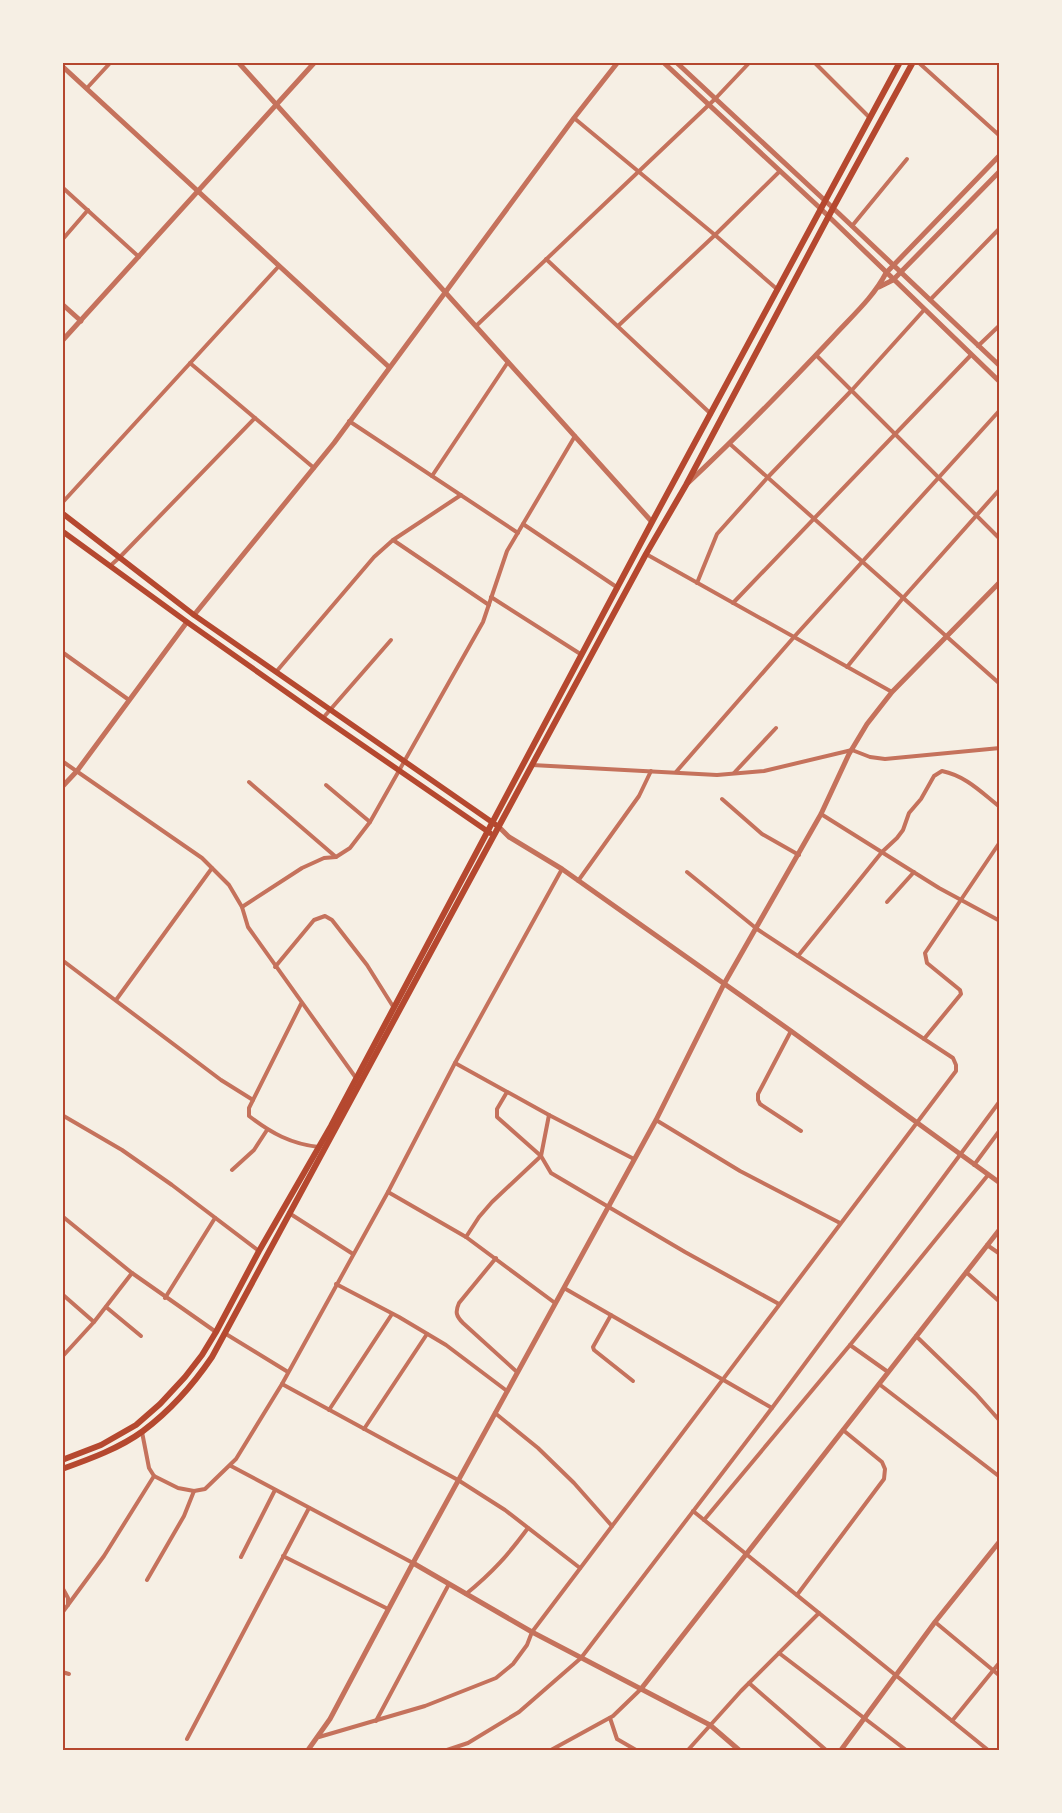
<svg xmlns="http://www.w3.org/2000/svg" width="1062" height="1813" font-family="Mulish,sans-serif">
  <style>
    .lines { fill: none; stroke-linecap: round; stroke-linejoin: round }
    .minor { stroke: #c5725c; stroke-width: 4 }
    .tertiary { stroke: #c5725c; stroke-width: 5 }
    .secondary { stroke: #b5482f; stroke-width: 5.5 }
    .primary { stroke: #b5482f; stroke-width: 6 }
    .neatline { fill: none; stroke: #b5482f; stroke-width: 2 }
  </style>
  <rect width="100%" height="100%" fill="#f6efe4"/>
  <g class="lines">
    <g class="minor">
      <polyline points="814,62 870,118"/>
      <polyline points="918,62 1000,136"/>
      <polyline points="87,88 111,62"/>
      <polyline points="574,118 715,235 778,290"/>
      <polyline points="62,187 139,257"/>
      <polyline points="852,226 907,159"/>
      <polyline points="62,240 88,210"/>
      <polyline points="546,259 711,414"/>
      <polyline points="930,300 1000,228"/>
      <polyline points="476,326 715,99 750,62"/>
      <polyline points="618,326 715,235 780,171"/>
      <polyline points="978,346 1000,325"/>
      <polyline points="816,355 1000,539"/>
      <polyline points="190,363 314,468"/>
      <polyline points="349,421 518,533"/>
      <polyline points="730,444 1000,684"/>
      <polyline points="432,476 508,362"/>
      <polyline points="62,503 279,266"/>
      <polyline points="523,524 618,588"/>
      <polyline points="393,540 489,605"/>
      <polyline points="646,554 892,692"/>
      <polyline points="110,566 120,557 255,418"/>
      <polyline points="697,583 717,534 768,477 852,390 924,310"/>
      <polyline points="491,597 582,655"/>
      <polyline points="733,603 971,355"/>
      <polyline points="62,652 129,700"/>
      <polyline points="847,667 903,598 1000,489"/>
      <polyline points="276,672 374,557 393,540 461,495"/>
      <polyline points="323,718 391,640"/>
      <polyline points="62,761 202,858 229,885 242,907 248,927 356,1078"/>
      <polyline points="532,765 717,775 764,771 852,750 870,757 885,759 1000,748"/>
      <polyline points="676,772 794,637 1000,410"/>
      <polyline points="734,773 776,728"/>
      <polyline points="249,782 336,857"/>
      <polyline points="326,785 370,822"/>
      <polyline points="722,799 762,834 799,855"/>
      <polyline points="821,814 939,888 1000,921"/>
      <polyline points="578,881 639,796 651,771"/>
      <polyline points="887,902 914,872"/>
      <polyline points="242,907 302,868 324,858 336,857 350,848 370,822 483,622 507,551 575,436"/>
      <path d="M798,956L882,852L897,838L903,830L909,813L921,799L934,776L942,771C966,776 981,792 1000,807"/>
      <polyline points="62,960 221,1080 253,1100"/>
      <polyline points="275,967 314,920 325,916 332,920 367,965 394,1008"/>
      <polyline points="116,1000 212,868"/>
      <path d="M301,1004L249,1108V1116C271,1133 291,1144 319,1147"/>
      <polyline points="791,1031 758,1094 758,1100 760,1104 801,1131"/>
      <polyline points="924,1039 961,994 960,990 927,963 925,953 1000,842"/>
      <polyline points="455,1063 549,1115 634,1159"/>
      <polyline points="507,1092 497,1109 497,1117 541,1156 551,1173 685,1252 779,1304"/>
      <polyline points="62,1115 122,1150 172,1185 259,1251"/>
      <polyline points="656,1120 740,1171 840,1223"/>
      <polyline points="974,1165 1000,1130"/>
      <polyline points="232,1170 254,1150 267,1130"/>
      <polyline points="388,1192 466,1237 555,1303"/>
      <polyline points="289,1213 353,1254"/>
      <polyline points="62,1216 132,1273 216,1332"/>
      <polyline points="466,1237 479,1217 492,1202 541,1156 549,1115"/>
      <polyline points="987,1245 1000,1254"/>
      <path d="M496,1258L459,1303C455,1312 456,1316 463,1323L517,1372"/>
      <polyline points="966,1272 1000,1302"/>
      <polyline points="336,1284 399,1317 446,1345 507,1391"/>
      <polyline points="564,1288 772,1408"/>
      <polyline points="62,1294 94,1322"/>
      <polyline points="165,1298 215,1218"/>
      <polyline points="106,1307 141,1336"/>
      <polyline points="611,1315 593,1347 594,1350 633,1381"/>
      <polyline points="226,1334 288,1372"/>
      <polyline points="916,1336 976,1394 1000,1421"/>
      <polyline points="850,1345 888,1372"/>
      <polyline points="62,1357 94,1322 132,1273"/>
      <polyline points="282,1384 458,1480 505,1510 580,1568"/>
      <polyline points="879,1384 1000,1477"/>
      <polyline points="329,1410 392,1314"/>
      <polyline points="495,1413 538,1448 574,1483 612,1526"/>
      <polyline points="364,1429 427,1334"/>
      <polyline points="142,1432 149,1468 154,1476 178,1488 194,1491 205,1489 236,1459 282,1384 388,1192 455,1063 562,869"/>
      <polyline points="231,1466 413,1563"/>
      <polyline points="693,1511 988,1750"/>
      <polyline points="704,1520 850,1345 988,1175"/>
      <polyline points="283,1556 388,1609"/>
      <polyline points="241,1557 275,1490"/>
      <polyline points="147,1580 184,1516 194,1491"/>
      <polyline points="62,1587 68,1598 68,1605"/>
      <path d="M466,1594C493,1572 508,1555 528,1528"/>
      <polyline points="797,1595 884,1479 885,1469 882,1462 843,1430"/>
      <polyline points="62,1613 104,1556 154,1476"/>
      <polyline points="935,1622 1000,1676"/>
      <polyline points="779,1653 906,1750"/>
      <polyline points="62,1672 69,1674"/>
      <polyline points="749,1683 826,1750"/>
      <polyline points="610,1718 617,1739 636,1750"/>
      <polyline points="376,1721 449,1584"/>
      <polyline points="952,1721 1000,1662"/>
      <polyline points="319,1737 425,1706 496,1678 513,1664 527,1645 532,1632 956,1071 956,1065 953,1058 757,929 687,872"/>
      <polyline points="187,1739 309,1508"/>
      <polyline points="447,1750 468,1743 519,1712 581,1658 772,1408 1000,1101"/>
      <polyline points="551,1750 613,1716 641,1689"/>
      <polyline points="688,1750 741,1691 819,1613"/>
    </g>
    <g class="tertiary">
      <polyline points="238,62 652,522"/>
      <polyline points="663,62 821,209 1000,382"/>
      <polyline points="676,62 833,208 1000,366"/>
      <polyline points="62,66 389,367"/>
      <polyline points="879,287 893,280 1000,171"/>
      <polyline points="62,304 81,321"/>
      <polyline points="62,341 315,62"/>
      <path d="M688,483C738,436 785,388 832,338C851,317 873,298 886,273L1000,155"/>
      <polyline points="194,615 334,443 574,118 618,62"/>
      <polyline points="62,787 77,771 187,622"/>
      <polyline points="499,827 509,837 562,869 791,1031 1000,1183"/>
      <polyline points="413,1563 532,1632 710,1725 739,1750"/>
      <polyline points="641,1689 1000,1229"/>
      <polyline points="308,1750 330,1719 413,1563 656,1120 724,984 821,814 849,754 867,724 892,692 1000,582"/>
      <polyline points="841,1750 935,1622 1000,1541"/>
    </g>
    <g class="secondary">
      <polyline points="62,513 194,615 499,827"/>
      <polyline points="62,531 187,622 323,718 490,833"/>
    </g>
    <g class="primary">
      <polyline points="62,1460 101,1445 136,1425 160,1404 185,1377 202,1355 216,1332 259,1251 331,1126 652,522 900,62"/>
      <path d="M62,1469C90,1459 120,1448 143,1431C171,1410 193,1385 212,1357L646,554L686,485L833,208L913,62"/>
    </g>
  </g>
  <rect width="1062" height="1813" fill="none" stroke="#f6efe4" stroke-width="128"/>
  <rect x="64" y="64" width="934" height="1685" class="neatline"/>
</svg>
